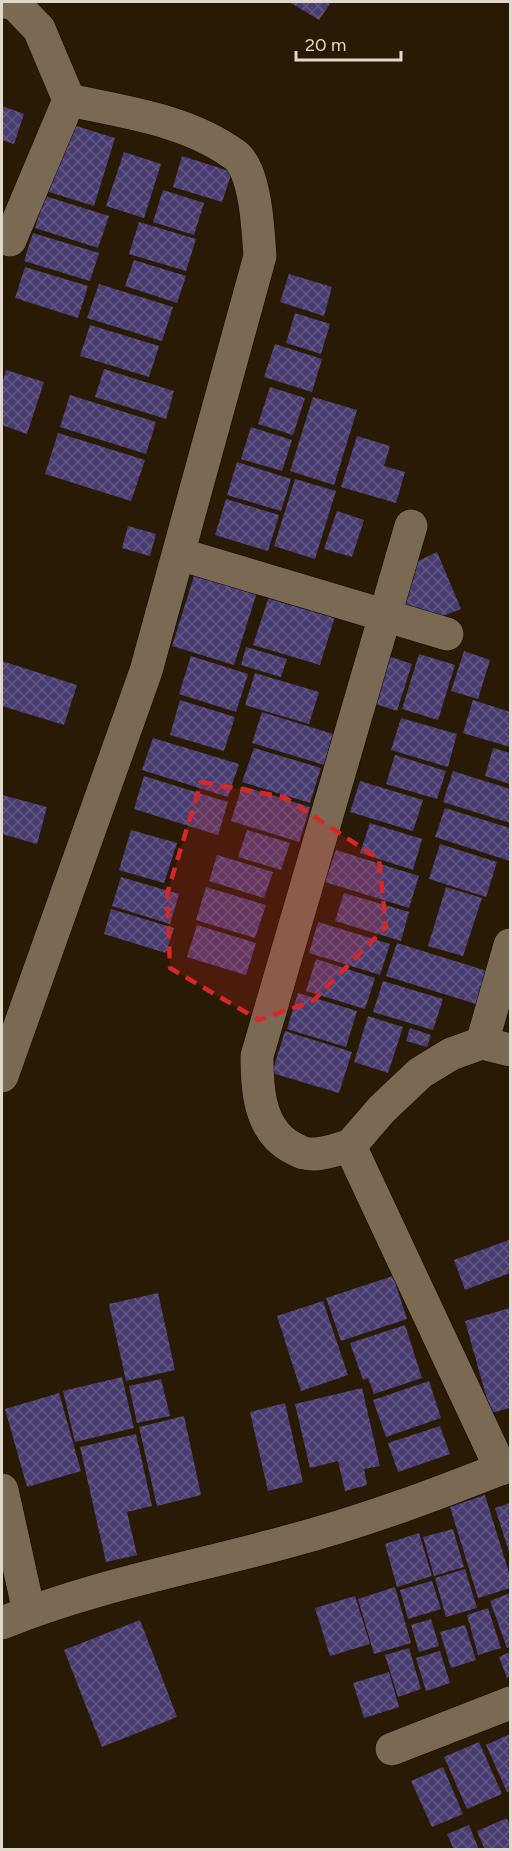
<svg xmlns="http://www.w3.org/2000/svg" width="512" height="1851" font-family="Figtree,sans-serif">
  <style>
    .building { fill: url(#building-cross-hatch) }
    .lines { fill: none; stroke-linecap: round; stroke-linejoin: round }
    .minor-casing { stroke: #110500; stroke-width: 34 }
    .minor { stroke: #7a6953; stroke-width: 33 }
    .marked { fill: #d62828; fill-opacity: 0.2; stroke: #d62828; stroke-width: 4.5; stroke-dasharray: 12 8; stroke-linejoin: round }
  </style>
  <defs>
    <pattern id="building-cross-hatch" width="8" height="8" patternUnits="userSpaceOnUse" patternTransform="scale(1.5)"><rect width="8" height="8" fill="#493c71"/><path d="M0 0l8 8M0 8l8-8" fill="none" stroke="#635784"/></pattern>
  </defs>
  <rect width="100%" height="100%" fill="#291a06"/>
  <g class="building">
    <polygon points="292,2 331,2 319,20 291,3"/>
    <polygon points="2,106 24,114 14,144 2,140"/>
    <polygon points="70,124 115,138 94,206 49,192"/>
    <polygon points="124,152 161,164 144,218 106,206"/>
    <polygon points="182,156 232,172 222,202 173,187"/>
    <polygon points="163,190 204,203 194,235 153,222"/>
    <polygon points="45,196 109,216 98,248 35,228"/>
    <polygon points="139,222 196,239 186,271 129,254"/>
    <polygon points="33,233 99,253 90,281 24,261"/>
    <polygon points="134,260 186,276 177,303 125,286"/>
    <polygon points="25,267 88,286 78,318 15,298"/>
    <polygon points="289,274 332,287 324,316 280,302"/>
    <polygon points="99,284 173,307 162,341 87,318"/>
    <polygon points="295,313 330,324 321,354 286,343"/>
    <polygon points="90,325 159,346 149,377 80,356"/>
    <polygon points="275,344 322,359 312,392 264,377"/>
    <polygon points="104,369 174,391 166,419 95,397"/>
    <polygon points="6,370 44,382 27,434 2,425 2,384"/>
    <polygon points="270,387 305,398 293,435 258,424"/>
    <polygon points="70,395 156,422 146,454 60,427"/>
    <polygon points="313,397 357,410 334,485 290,471"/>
    <polygon points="251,427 292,440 282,471 241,459"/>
    <polygon points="58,433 145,460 131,501 45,474"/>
    <polygon points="357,436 390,446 384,466 405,472 396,503 341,487"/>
    <polygon points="237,462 291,479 281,511 227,495"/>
    <polygon points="295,479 336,491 315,559 274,546"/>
    <polygon points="226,499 279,515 268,551 215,535"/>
    <polygon points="337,511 364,520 352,557 324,549"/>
    <polygon points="128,526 156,534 150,556 122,548"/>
    <polygon points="437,552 461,609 440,617 401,603 402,569"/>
    <polygon points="196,570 258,589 234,665 172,646"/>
    <polygon points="270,593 336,613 320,665 253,645"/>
    <polygon points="246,647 287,659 281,677 241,665"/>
    <polygon points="464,651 490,660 478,699 451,691"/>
    <polygon points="419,654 455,665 438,720 402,709"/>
    <polygon points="191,656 248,674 236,712 179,694"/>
    <polygon points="388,656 412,664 397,711 373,703"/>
    <polygon points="2,661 77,685 64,725 2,706"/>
    <polygon points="255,673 319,692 309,724 245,705"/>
    <polygon points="180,700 235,717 224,751 170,735"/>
    <polygon points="473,700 510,712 510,747 463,733"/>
    <polygon points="262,712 333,734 324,765 252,743"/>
    <polygon points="401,718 457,734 448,767 391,750"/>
    <polygon points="153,738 239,764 228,797 142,770"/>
    <polygon points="254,748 321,768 310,803 242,782"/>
    <polygon points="493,748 510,753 510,784 485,776"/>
    <polygon points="395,755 446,771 437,799 386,784"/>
    <polygon points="453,771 510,789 510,823 443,802"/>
    <polygon points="144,776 228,802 218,835 134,809"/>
    <polygon points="360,781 423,800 413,831 350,812"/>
    <polygon points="242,786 310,807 299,842 231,821"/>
    <polygon points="2,795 47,807 37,844 2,834"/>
    <polygon points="445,808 510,828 510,861 435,837"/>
    <polygon points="370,823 422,839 413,870 360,853"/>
    <polygon points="131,830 177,843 164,883 119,870"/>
    <polygon points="247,830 290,843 281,870 238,857"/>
    <polygon points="440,844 497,862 486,897 429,879"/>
    <polygon points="336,850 419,876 409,908 325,882"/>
    <polygon points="217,855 273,872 264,898 209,881"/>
    <polygon points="121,877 179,894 170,924 112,906"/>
    <polygon points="206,887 266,905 255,938 196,920"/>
    <polygon points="446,887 482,898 463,956 428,946"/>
    <polygon points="344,893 409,912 401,941 335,921"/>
    <polygon points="111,909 174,928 166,953 104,934"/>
    <polygon points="318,922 390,944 380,975 309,953"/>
    <polygon points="197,925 256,943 246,975 187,957"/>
    <polygon points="397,943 487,971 476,1004 386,976"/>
    <polygon points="316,959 375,978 365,1009 306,991"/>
    <polygon points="383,981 443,999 433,1030 373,1012"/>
    <polygon points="298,993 357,1011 346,1047 287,1029"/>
    <polygon points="368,1016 403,1027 388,1073 354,1062"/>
    <polygon points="410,1028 431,1035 427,1047 406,1041"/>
    <polygon points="285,1031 352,1052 339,1093 272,1073"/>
    <polygon points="509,1240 510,1244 510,1273 465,1290 454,1260"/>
    <polygon points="393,1276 407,1319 341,1341 326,1298"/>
    <polygon points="158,1293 175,1370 126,1381 109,1304"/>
    <polygon points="323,1301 348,1375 301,1391 277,1316"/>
    <polygon points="510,1308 510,1408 491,1413 465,1321"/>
    <polygon points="405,1325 422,1378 374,1394 368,1378 363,1380 350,1343"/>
    <polygon points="122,1377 134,1428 75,1442 63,1391"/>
    <polygon points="161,1379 170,1416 137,1423 129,1386"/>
    <polygon points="429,1381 441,1418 386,1437 373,1400"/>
    <polygon points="362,1388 380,1466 364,1469 367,1485 345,1491 338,1461 310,1468 295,1404"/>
    <polygon points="59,1393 81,1471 27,1487 5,1409"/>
    <polygon points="285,1403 303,1482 268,1491 250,1412"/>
    <polygon points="184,1416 201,1495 157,1506 139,1427"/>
    <polygon points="440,1426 450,1454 398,1472 388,1443"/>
    <polygon points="136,1434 152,1506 127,1512 137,1555 106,1562 80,1447"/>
    <polygon points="485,1495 510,1576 510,1588 478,1598 450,1507"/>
    <polygon points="510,1503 510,1555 495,1508"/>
    <polygon points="453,1529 464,1567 434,1576 423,1537"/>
    <polygon points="419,1533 432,1576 397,1587 385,1544"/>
    <polygon points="465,1569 477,1608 446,1617 435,1578"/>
    <polygon points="432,1581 441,1609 408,1619 400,1590"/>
    <polygon points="395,1587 411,1643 374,1654 358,1599"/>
    <polygon points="510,1593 510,1647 507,1648 490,1601"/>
    <polygon points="355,1596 370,1644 330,1656 315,1608"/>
    <polygon points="488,1608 501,1648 478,1655 467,1615"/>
    <polygon points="431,1619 439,1646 419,1652 411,1625"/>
    <polygon points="140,1620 177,1717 102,1747 64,1650"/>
    <polygon points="465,1625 476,1660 451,1668 440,1632"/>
    <polygon points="409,1648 421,1689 398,1697 385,1655"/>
    <polygon points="440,1651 450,1683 426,1691 416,1658"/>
    <polygon points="510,1652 510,1676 507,1678 499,1657"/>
    <polygon points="389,1672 399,1707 364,1718 353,1683"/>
    <polygon points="510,1734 510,1791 507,1792 486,1745"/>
    <polygon points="479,1742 502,1794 467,1809 444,1757"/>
    <polygon points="443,1767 463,1814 432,1827 411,1781"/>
    <polygon points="507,1818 510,1827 510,1850 485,1850 477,1831"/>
    <polygon points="469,1825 479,1850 454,1850 447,1834"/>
  </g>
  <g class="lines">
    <g class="minor-casing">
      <g id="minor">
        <path d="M2,2L14,3L39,29L69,100C124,112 188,120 235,155C241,159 247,171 249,178C257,203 258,231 260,256L146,671L2,1076"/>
        <polyline points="10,240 69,100"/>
        <path d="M411,526L257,1056C257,1089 259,1129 291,1147C295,1149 300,1152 304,1153C318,1157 336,1149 350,1146L501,1469"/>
        <polyline points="179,554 447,634"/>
        <polyline points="482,1043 510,945"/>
        <polyline points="350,1146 382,1109 420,1073 451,1054 482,1043 510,1050"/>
        <polyline points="2,1490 29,1612"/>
        <path d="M2,1623C93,1586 191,1568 286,1542C363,1522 437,1494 510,1465"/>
        <polyline points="392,1749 510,1703"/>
      </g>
    </g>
    <use href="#minor" class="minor"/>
  </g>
  <path class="marked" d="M201,782L284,797L379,859L386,927L313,1001L259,1020L170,968L167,894Z"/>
  <rect width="512" height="1851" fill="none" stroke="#e1d7cb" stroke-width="6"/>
  <path d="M296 51v9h105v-9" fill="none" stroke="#e1d7cb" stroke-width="3"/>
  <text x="305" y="51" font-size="18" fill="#e1d7cb" stroke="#291a06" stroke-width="4.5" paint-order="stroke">20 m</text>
</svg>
